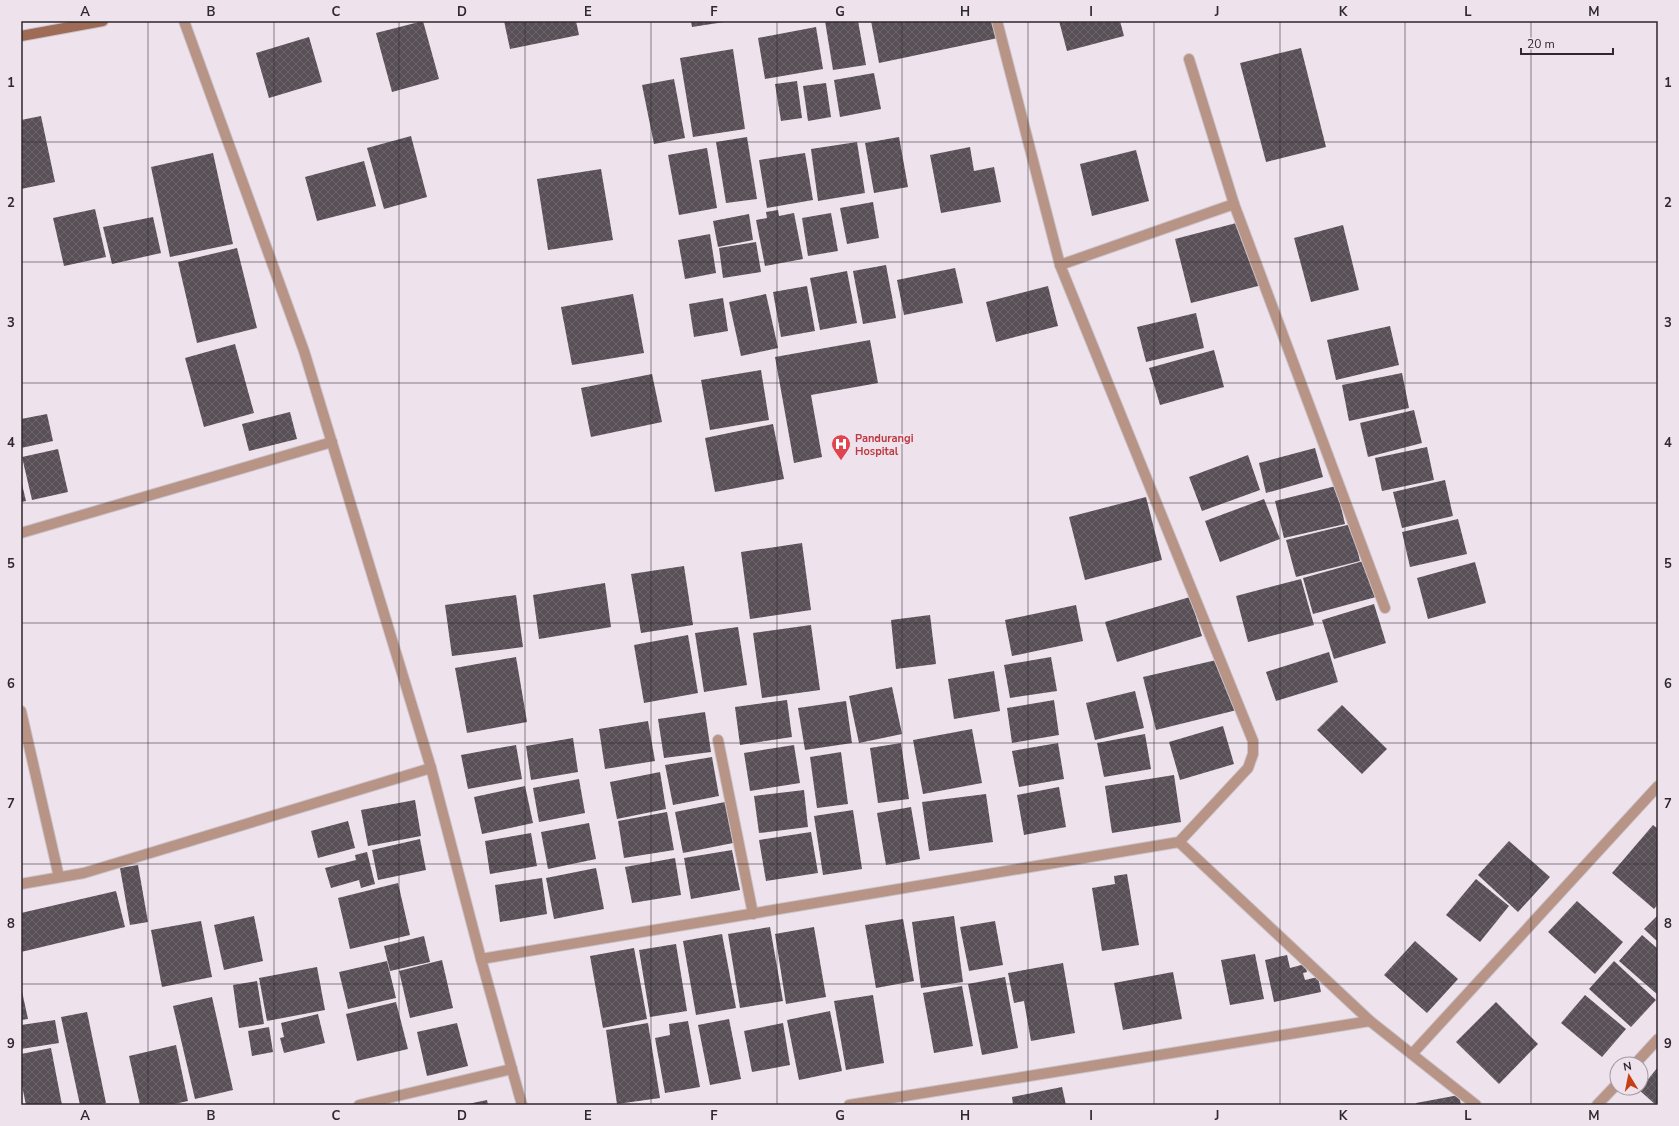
<svg xmlns="http://www.w3.org/2000/svg" width="1679" height="1126" font-family="'Nunito Sans',sans-serif">
  <style>
    .building { fill: url(#building-cross-hatch) }
    .lines { fill: none; stroke-linecap: round; stroke-linejoin: round }
    .street-casing { stroke: #cbc2ca; stroke-width: 12 }
    .secondary-casing { stroke: #cbc2ca; stroke-width: 12 }
    .street { stroke: #b79485; stroke-width: 10 }
    .secondary { stroke: #9d6b56; stroke-width: 10 }
    .grid { fill: none; stroke: #2d292d; stroke-width: 1; stroke-opacity: 0.55 }
    .labels { text-anchor: middle; dominant-baseline: central; stroke-width: 4; stroke-linejoin: round; paint-order: stroke }
    .health-label { font-size: 11px; font-weight: bold; fill: #be3a42; stroke: #eee3ed; text-anchor: start }
    .neatline { fill: none; stroke: #2d292d; stroke-width: 1.5 }
    .grid-label { font-size: 13px; text-anchor: middle; font-weight: bold; fill: #2d292d }
  </style>
  <defs>
    <pattern id="building-cross-hatch" width="8" height="8" patternUnits="userSpaceOnUse"><rect width="8" height="8" fill="#584f57"/><path d="M0 0l8 8M0 8l8-8" fill="none" stroke="#6d656c"/></pattern>
  </defs>
  <rect width="100%" height="100%" fill="#eee3ed"/>
  <g class="building">
    <polygon points="423,21 439,79 392,92 376,33"/>
    <polygon points="504,21 576,21 579,35 510,49"/>
    <polygon points="691,21 724,21 724,22 692,27"/>
    <polygon points="825,21 858,21 866,65 833,70"/>
    <polygon points="871,21 995,21 998,38 879,63"/>
    <polygon points="1059,21 1120,21 1124,36 1067,51"/>
    <polygon points="816,27 823,69 765,79 758,38"/>
    <polygon points="309,37 322,82 269,98 256,53"/>
    <polygon points="1301,48 1326,147 1266,162 1240,63"/>
    <polygon points="733,49 745,129 693,137 680,58"/>
    <polygon points="874,73 881,109 840,117 834,80"/>
    <polygon points="674,79 685,138 654,144 642,85"/>
    <polygon points="797,81 802,118 781,121 775,84"/>
    <polygon points="826,83 831,117 808,121 803,86"/>
    <polygon points="41,116 55,182 21,189 21,120"/>
    <polygon points="411,136 427,197 384,209 367,148"/>
    <polygon points="747,137 757,199 726,203 716,142"/>
    <polygon points="899,137 908,187 874,193 865,143"/>
    <polygon points="857,142 865,193 818,201 811,149"/>
    <polygon points="970,147 974,171 994,167 1001,202 941,213 930,155"/>
    <polygon points="707,148 717,208 679,215 668,155"/>
    <polygon points="1136,150 1149,201 1092,216 1080,164"/>
    <polygon points="213,153 233,244 170,257 151,167"/>
    <polygon points="805,153 813,200 767,208 759,160"/>
    <polygon points="364,161 376,206 317,221 305,177"/>
    <polygon points="601,169 613,240 548,250 537,179"/>
    <polygon points="873,202 879,238 847,244 840,208"/>
    <polygon points="95,209 106,257 64,266 53,218"/>
    <polygon points="778,210 779,216 794,213 803,259 765,266 756,220 767,218 766,212"/>
    <polygon points="831,213 838,251 808,256 802,218"/>
    <polygon points="749,214 753,240 718,247 713,221"/>
    <polygon points="153,217 161,253 112,264 103,227"/>
    <polygon points="1244,221 1262,285 1191,303 1175,239"/>
    <polygon points="1343,225 1359,290 1311,302 1294,238"/>
    <polygon points="710,234 716,273 685,279 678,240"/>
    <polygon points="756,242 761,272 723,278 719,248"/>
    <polygon points="237,248 257,328 197,343 178,262"/>
    <polygon points="886,265 896,318 863,324 853,271"/>
    <polygon points="955,268 963,303 904,315 897,280"/>
    <polygon points="847,271 857,323 820,330 810,278"/>
    <polygon points="807,286 815,331 781,337 773,292"/>
    <polygon points="1048,286 1058,326 996,342 986,302"/>
    <polygon points="633,294 644,353 572,365 561,307"/>
    <polygon points="766,294 778,348 741,356 729,302"/>
    <polygon points="723,298 728,331 694,337 689,304"/>
    <polygon points="1196,313 1204,348 1146,362 1137,327"/>
    <polygon points="1390,326 1399,365 1336,380 1327,340"/>
    <polygon points="870,340 878,383 811,395 822,457 794,463 775,357"/>
    <polygon points="235,344 254,413 204,427 185,358"/>
    <polygon points="1214,350 1224,387 1160,405 1149,368"/>
    <polygon points="761,370 769,420 710,430 701,380"/>
    <polygon points="1402,373 1409,408 1349,421 1342,385"/>
    <polygon points="652,374 662,422 591,437 581,388"/>
    <polygon points="1414,410 1422,443 1368,457 1360,423"/>
    <polygon points="290,412 297,439 249,451 242,424"/>
    <polygon points="47,414 53,441 21,448 21,419"/>
    <polygon points="773,424 784,479 715,492 705,438"/>
    <polygon points="1427,447 1434,480 1382,491 1375,458"/>
    <polygon points="1315,448 1323,477 1266,493 1259,463"/>
    <polygon points="58,449 68,492 32,500 22,457"/>
    <polygon points="1248,455 1260,490 1202,511 1189,477"/>
    <polygon points="21,480 26,501 21,502"/>
    <polygon points="1445,480 1453,516 1402,528 1393,492"/>
    <polygon points="1336,486 1345,524 1284,538 1275,501"/>
    <polygon points="1146,497 1162,560 1085,580 1069,517"/>
    <polygon points="1264,499 1280,539 1220,562 1205,521"/>
    <polygon points="1458,519 1467,554 1410,567 1402,532"/>
    <polygon points="1351,524 1360,561 1296,577 1286,540"/>
    <polygon points="802,543 811,610 750,619 741,552"/>
    <polygon points="1367,560 1376,597 1313,614 1303,578"/>
    <polygon points="1475,562 1486,603 1428,619 1417,578"/>
    <polygon points="684,566 693,625 641,633 631,574"/>
    <polygon points="1301,579 1314,625 1248,642 1236,596"/>
    <polygon points="605,583 611,627 539,639 533,595"/>
    <polygon points="516,595 523,647 452,656 445,605"/>
    <polygon points="1190,597 1202,636 1117,662 1105,622"/>
    <polygon points="1374,604 1386,643 1334,659 1322,620"/>
    <polygon points="1076,605 1083,641 1012,656 1005,620"/>
    <polygon points="930,615 936,664 896,669 891,620"/>
    <polygon points="811,625 820,690 762,698 753,633"/>
    <polygon points="738,627 747,685 704,692 695,633"/>
    <polygon points="688,635 698,693 644,703 634,645"/>
    <polygon points="1329,652 1338,682 1276,701 1266,672"/>
    <polygon points="516,657 527,722 467,733 455,668"/>
    <polygon points="1051,657 1057,691 1010,698 1004,665"/>
    <polygon points="1225,658 1237,710 1156,730 1143,677"/>
    <polygon points="994,671 1000,711 954,719 948,679"/>
    <polygon points="892,687 902,734 859,743 849,696"/>
    <polygon points="1135,691 1144,728 1095,740 1086,703"/>
    <polygon points="787,700 792,737 740,745 735,707"/>
    <polygon points="1054,700 1059,735 1012,743 1007,708"/>
    <polygon points="846,701 852,743 805,750 798,708"/>
    <polygon points="1342,705 1387,749 1362,774 1317,730"/>
    <polygon points="705,712 711,752 664,758 658,719"/>
    <polygon points="648,721 655,761 605,769 599,729"/>
    <polygon points="1223,726 1234,764 1180,780 1169,742"/>
    <polygon points="972,729 982,783 923,794 913,740"/>
    <polygon points="1145,734 1151,769 1104,777 1097,743"/>
    <polygon points="573,738 578,772 531,780 526,746"/>
    <polygon points="901,743 909,799 878,803 870,748"/>
    <polygon points="1058,743 1064,779 1019,787 1012,751"/>
    <polygon points="516,745 522,779 468,789 461,755"/>
    <polygon points="794,745 800,783 750,791 744,753"/>
    <polygon points="841,752 848,804 817,808 810,757"/>
    <polygon points="712,757 719,796 673,805 665,765"/>
    <polygon points="660,772 666,809 617,819 610,782"/>
    <polygon points="1174,775 1181,822 1112,833 1105,786"/>
    <polygon points="579,779 585,813 539,822 533,788"/>
    <polygon points="525,786 533,823 482,834 474,797"/>
    <polygon points="1059,787 1066,827 1024,835 1017,795"/>
    <polygon points="804,790 808,827 759,833 754,796"/>
    <polygon points="986,794 993,842 929,851 922,802"/>
    <polygon points="415,800 421,836 368,846 361,810"/>
    <polygon points="725,802 733,843 683,853 675,812"/>
    <polygon points="911,807 920,859 886,865 877,813"/>
    <polygon points="853,810 862,869 823,875 814,816"/>
    <polygon points="667,812 674,850 624,858 618,821"/>
    <polygon points="348,821 355,848 318,858 311,831"/>
    <polygon points="589,823 596,859 548,869 541,832"/>
    <polygon points="1653,825 1658,829 1658,904 1654,909 1612,873"/>
    <polygon points="811,832 818,873 766,881 759,840"/>
    <polygon points="531,833 537,866 490,874 485,841"/>
    <polygon points="420,839 426,870 378,880 372,850"/>
    <polygon points="1509,841 1550,877 1518,912 1478,875"/>
    <polygon points="732,850 740,890 691,899 684,858"/>
    <polygon points="367,852 375,884 361,888 359,880 331,888 325,868 356,860 355,855"/>
    <polygon points="675,858 681,895 632,903 625,867"/>
    <polygon points="138,865 148,922 130,925 120,868"/>
    <polygon points="596,868 604,909 554,919 546,878"/>
    <polygon points="1127,874 1139,945 1102,951 1092,888 1115,884 1114,876"/>
    <polygon points="542,878 547,914 500,922 495,885"/>
    <polygon points="1476,879 1509,906 1480,942 1446,915"/>
    <polygon points="398,883 410,935 350,949 338,898"/>
    <polygon points="116,891 125,927 21,952 21,913"/>
    <polygon points="1577,901 1623,942 1595,974 1548,932"/>
    <polygon points="1658,915 1658,942 1644,929"/>
    <polygon points="254,916 263,961 224,970 214,925"/>
    <polygon points="954,916 963,982 921,988 912,922"/>
    <polygon points="903,919 914,981 876,988 865,925"/>
    <polygon points="201,921 212,977 162,987 151,930"/>
    <polygon points="995,921 1003,965 969,971 960,927"/>
    <polygon points="770,927 783,1001 740,1008 728,934"/>
    <polygon points="814,927 826,997 786,1004 775,934"/>
    <polygon points="722,934 736,1008 696,1015 683,941"/>
    <polygon points="1642,935 1658,949 1658,995 1619,961"/>
    <polygon points="424,936 430,962 390,971 384,946"/>
    <polygon points="1415,941 1458,979 1427,1013 1384,975"/>
    <polygon points="676,944 687,1011 650,1017 639,950"/>
    <polygon points="634,948 647,1019 603,1028 590,956"/>
    <polygon points="1255,954 1264,999 1230,1005 1221,960"/>
    <polygon points="1287,955 1290,968 1305,964 1307,972 1303,973 1305,980 1318,977 1321,992 1274,1002 1265,960"/>
    <polygon points="442,960 453,1008 410,1018 399,971"/>
    <polygon points="387,961 396,998 348,1009 339,972"/>
    <polygon points="1614,961 1656,1000 1631,1027 1589,989"/>
    <polygon points="1063,963 1075,1033 1031,1041 1024,1001 1014,1003 1008,973"/>
    <polygon points="317,967 325,1010 267,1021 259,978"/>
    <polygon points="1173,972 1182,1019 1123,1030 1114,983"/>
    <polygon points="1005,977 1018,1048 982,1055 968,984"/>
    <polygon points="257,981 264,1024 239,1028 233,985"/>
    <polygon points="962,986 973,1046 934,1053 923,993"/>
    <polygon points="21,987 28,1019 21,1020"/>
    <polygon points="873,995 884,1063 846,1070 834,1001"/>
    <polygon points="1585,995 1626,1029 1602,1057 1561,1023"/>
    <polygon points="212,997 233,1090 195,1099 173,1006"/>
    <polygon points="396,1002 408,1049 357,1061 346,1014"/>
    <polygon points="1496,1002 1538,1044 1499,1084 1456,1042"/>
    <polygon points="830,1011 842,1071 799,1080 787,1020"/>
    <polygon points="87,1012 106,1103 96,1105 80,1105 61,1017"/>
    <polygon points="318,1014 325,1043 284,1053 280,1038 284,1037 281,1023"/>
    <polygon points="729,1019 741,1079 710,1085 698,1025"/>
    <polygon points="55,1020 59,1043 21,1049 21,1025"/>
    <polygon points="688,1021 700,1087 665,1093 655,1038 670,1035 669,1024"/>
    <polygon points="457,1023 468,1066 427,1076 417,1032"/>
    <polygon points="648,1023 660,1098 617,1104 606,1030"/>
    <polygon points="783,1023 790,1065 752,1072 744,1031"/>
    <polygon points="269,1027 273,1052 252,1056 248,1031"/>
    <polygon points="176,1045 188,1101 169,1105 140,1105 129,1056"/>
    <polygon points="51,1048 62,1105 26,1105 21,1081 21,1054"/>
    <polygon points="1658,1067 1658,1105 1656,1105 1638,1089 1641,1088"/>
    <polygon points="1062,1087 1066,1105 1013,1105 1012,1097"/>
    <polygon points="1459,1095 1461,1105 1416,1105 1416,1103"/>
    <polygon points="487,1100 488,1105 468,1105 468,1104"/>
  </g>
  <g class="lines">
    <g class="street-casing">
      <g id="street">
        <polyline points="184,21 304,351 431,768 481,959 522,1105"/>
        <polyline points="1189,59 1234,204 1385,608"/>
        <polyline points="1060,265 1234,204"/>
        <polyline points="21,533 332,442"/>
        <polyline points="21,711 59,877"/>
        <polyline points="718,740 753,914"/>
        <polyline points="1179,842 1370,1021 1476,1105"/>
        <polyline points="21,884 84,873 431,768"/>
        <polyline points="481,959 1179,842 1248,768 1253,754 1253,741 1060,265 997,21"/>
        <polyline points="1412,1054 1658,786"/>
        <polyline points="1635,1064 1658,1039"/>
        <polyline points="359,1105 512,1069"/>
        <polyline points="849,1105 1370,1021"/>
        <polyline points="1597,1105 1617,1084"/>
      </g>
    </g>
    <g class="secondary-casing">
      <polyline id="secondary" points="21,36 103,21"/>
    </g>
    <use href="#street" class="street"/>
    <use href="#secondary" class="secondary"/>
  </g>
  <path class="grid" d="M148,21V1105M274,21V1105M399,21V1105M525,21V1105M651,21V1105M777,21V1105M902,21V1105M1028,21V1105M1154,21V1105M1280,21V1105M1405,21V1105M1531,21V1105M21,142H1658M21,262H1658M21,383H1658M21,503H1658M21,623H1658M21,743H1658M21,864H1658M21,984H1658"/>
  <defs>
    <g id="hospital-pin" transform="scale(1)"><path d="M0 17L-7.5 6A9.5 9.5 0 1 1 7.5 6Z" fill="#e0444e" stroke="#eee3ed"/><path d="M-5-5h3v3.5h4V-5h3V5h-3V1.5h-4V5h-3Z" fill="#fff"/></g>
  </defs>
  <g fill-rule="evenodd">
    <use href="#hospital-pin" x="841" y="444"/>
  </g>
  <g class="labels">
    <g class="health-label">
      <text x="855" y="438">Pandurangi<tspan x="855" dy="13">Hospital</tspan></text>
    </g>
  </g>
  <rect width="1679" height="1126" fill="none" stroke="#eee3ed" stroke-width="44"/>
  <g transform="translate(1629 1076) rotate(350)"><circle r="19" fill="#eee3ed" stroke="#a199a0"/>
  <path d="M0-3L7 15L0 10L-7 15Z" fill="#c84011"/>
  <text y="-6" font-size="11" font-weight="bold" text-anchor="middle" fill="#2d292d">N</text>
  </g>
  <path d="M1521 48v6h92v-6" fill="none" stroke="#2d292d" stroke-width="2"/>
  <text x="1527" y="48" font-size="12" fill="#2d292d" stroke="#eee3ed" stroke-width="3" paint-order="stroke">20 m</text>
  <rect x="22" y="22" width="1635" height="1082" class="neatline"/>
  <g class="grid-label">
    <text x="85" y="16">A</text>
    <text x="211" y="16">B</text>
    <text x="336" y="16">C</text>
    <text x="462" y="16">D</text>
    <text x="588" y="16">E</text>
    <text x="714" y="16">F</text>
    <text x="840" y="16">G</text>
    <text x="965" y="16">H</text>
    <text x="1091" y="16">I</text>
    <text x="1217" y="16">J</text>
    <text x="1343" y="16">K</text>
    <text x="1468" y="16">L</text>
    <text x="1594" y="16">M</text>
    <text x="11" y="87">1</text>
    <text x="1668" y="87">1</text>
    <text x="11" y="207">2</text>
    <text x="1668" y="207">2</text>
    <text x="11" y="327">3</text>
    <text x="1668" y="327">3</text>
    <text x="11" y="447">4</text>
    <text x="1668" y="447">4</text>
    <text x="11" y="568">5</text>
    <text x="1668" y="568">5</text>
    <text x="11" y="688">6</text>
    <text x="1668" y="688">6</text>
    <text x="11" y="808">7</text>
    <text x="1668" y="808">7</text>
    <text x="11" y="928">8</text>
    <text x="1668" y="928">8</text>
    <text x="11" y="1048">9</text>
    <text x="1668" y="1048">9</text>
    <text x="85" y="1120">A</text>
    <text x="211" y="1120">B</text>
    <text x="336" y="1120">C</text>
    <text x="462" y="1120">D</text>
    <text x="588" y="1120">E</text>
    <text x="714" y="1120">F</text>
    <text x="840" y="1120">G</text>
    <text x="965" y="1120">H</text>
    <text x="1091" y="1120">I</text>
    <text x="1217" y="1120">J</text>
    <text x="1343" y="1120">K</text>
    <text x="1468" y="1120">L</text>
    <text x="1594" y="1120">M</text>
  </g>
</svg>
